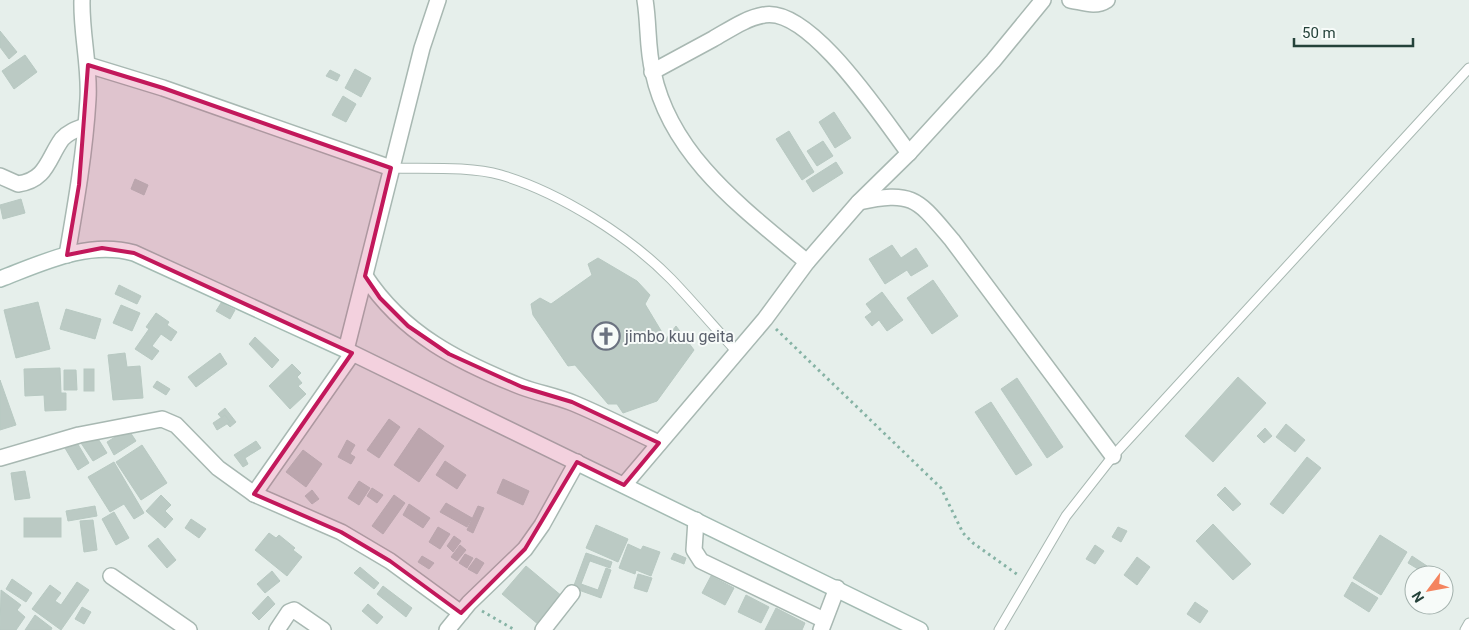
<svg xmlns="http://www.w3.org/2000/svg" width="1469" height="630" font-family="Roboto,sans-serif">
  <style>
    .building { fill: #bbcac4; stroke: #b8c9c2 }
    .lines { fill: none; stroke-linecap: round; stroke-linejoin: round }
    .lane-casing { stroke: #a8b8b2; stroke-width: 11 }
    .street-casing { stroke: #a8b8b2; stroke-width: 18 }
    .secondary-casing { stroke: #a4bbb3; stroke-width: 18 }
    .path { stroke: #86b3a5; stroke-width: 3; stroke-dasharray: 2.5 4; stroke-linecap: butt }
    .lane { stroke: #fff; stroke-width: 9 }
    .street { stroke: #fff; stroke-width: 15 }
    .secondary { stroke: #fff; stroke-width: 15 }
    .marked { fill: #c2185b; fill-opacity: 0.2; stroke: #c2185b; stroke-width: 4; stroke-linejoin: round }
    .labels { text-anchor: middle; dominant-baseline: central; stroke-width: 4; stroke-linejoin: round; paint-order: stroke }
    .worship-label { font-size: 16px; fill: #5b616d; stroke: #f7fbf9; text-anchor: start }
  </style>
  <rect width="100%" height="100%" fill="#e6efeb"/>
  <g class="building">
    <polygon points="0,31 17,52 9,59 0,47"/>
    <polygon points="25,55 37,72 14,89 2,71"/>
    <polygon points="355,69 371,78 361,97 345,88"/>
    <polygon points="330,70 340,75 337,81 326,76"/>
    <polygon points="343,96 356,104 346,122 332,115"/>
    <polygon points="834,112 851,138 835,148 819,122"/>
    <polygon points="789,131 814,172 802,180 776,139"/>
    <polygon points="823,141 833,156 817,166 807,151"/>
    <polygon points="836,162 843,173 813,192 806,181"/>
    <polygon points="135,179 148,185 144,195 131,189"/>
    <polygon points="21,199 25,213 3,219 0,205"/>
    <polygon points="892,245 901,258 916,248 928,266 911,276 907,270 885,284 869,259"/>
    <polygon points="598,258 637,281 650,295 645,304 666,339 676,326 694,350 657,401 623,413 617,404 608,404 575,365 568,366 533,315 531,304 540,298 551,304 592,275 588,264"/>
    <polygon points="933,280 958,316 932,334 907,298"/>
    <polygon points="119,285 141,296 137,304 115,294"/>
    <polygon points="882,292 903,320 887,331 879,320 872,326 865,317 872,312 866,304"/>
    <polygon points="38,302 50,349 16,358 4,310"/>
    <polygon points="221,303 235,310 230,319 216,311"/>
    <polygon points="121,305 140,313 132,331 113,323"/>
    <polygon points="66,309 101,319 95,339 60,329"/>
    <polygon points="156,313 169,322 167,325 177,332 171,341 161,334 152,346 159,351 152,360 135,349 149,329 146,327"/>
    <polygon points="255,337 279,360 272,368 249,344"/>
    <polygon points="125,353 127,367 140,366 143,398 113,400 108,355"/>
    <polygon points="220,353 227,364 196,387 188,377"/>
    <polygon points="292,364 301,373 297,377 302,383 298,386 306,394 290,409 269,386"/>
    <polygon points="60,368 61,393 66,393 66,410 45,411 44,395 25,396 24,369"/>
    <rect x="84" y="369" width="10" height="22"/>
    <polygon points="64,370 76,370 77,390 64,390"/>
    <polygon points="1238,377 1266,403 1213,462 1185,436"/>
    <polygon points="1017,378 1063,447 1047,458 1001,389"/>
    <polygon points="0,380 16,425 0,430"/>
    <polygon points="157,381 170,389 166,395 153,387"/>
    <polygon points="991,402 1032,465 1016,475 975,412"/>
    <polygon points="225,408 236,422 230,427 218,414"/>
    <polygon points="225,415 230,422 217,430 213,423"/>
    <polygon points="389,419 400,427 379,458 367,450"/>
    <polygon points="1286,424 1305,440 1295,452 1276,437"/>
    <polygon points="419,428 444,446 419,482 394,465"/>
    <polygon points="1265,428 1272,436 1264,443 1257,436"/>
    <polygon points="128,429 136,441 114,455 107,442"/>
    <polygon points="95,434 107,453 93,461 81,443"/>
    <polygon points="73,436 89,463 78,470 62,443"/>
    <polygon points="347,440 355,445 350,454 355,457 351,464 338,457"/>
    <polygon points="256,441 261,448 245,458 248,464 243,467 234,455"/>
    <polygon points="142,445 167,483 141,500 116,462"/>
    <polygon points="303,450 322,464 306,487 286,472"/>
    <polygon points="1307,457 1321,468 1283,514 1270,504"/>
    <polygon points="445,461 466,475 457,489 436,475"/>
    <polygon points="114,462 144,513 134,519 124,504 110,512 88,477"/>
    <polygon points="25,471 30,498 15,500 11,473"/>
    <polygon points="503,479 529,491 523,505 497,493"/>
    <polygon points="359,481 370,488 359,505 348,498"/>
    <polygon points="1225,487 1241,504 1233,511 1217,495"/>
    <polygon points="372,488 383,495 377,503 367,496"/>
    <polygon points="312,490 319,499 312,504 305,496"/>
    <polygon points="161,495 171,505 165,511 173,519 165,528 146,511"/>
    <polygon points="394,495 405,503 383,534 372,526"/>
    <polygon points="446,503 472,518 467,527 440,512"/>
    <polygon points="409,504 430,518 423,528 403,515"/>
    <polygon points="95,506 97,516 68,521 66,511"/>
    <polygon points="478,506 484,508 473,533 467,530"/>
    <polygon points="114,512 129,538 116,545 102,519"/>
    <rect x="24" y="518" width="37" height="19"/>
    <polygon points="191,519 206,529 199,538 185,528"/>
    <polygon points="93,520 97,550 84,552 80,521"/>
    <polygon points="1213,524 1251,564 1233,580 1196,541"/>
    <polygon points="596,525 628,539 618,562 586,548"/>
    <polygon points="438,527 450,534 440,549 429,542"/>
    <polygon points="1118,527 1127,531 1121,542 1112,537"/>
    <polygon points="269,533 276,538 279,535 295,548 293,550 302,557 287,576 255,550"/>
    <polygon points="1380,535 1407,552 1381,595 1353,578"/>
    <polygon points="454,536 461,541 453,552 447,546"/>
    <polygon points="158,538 176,560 167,568 148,546"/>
    <polygon points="628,544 641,550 643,546 660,552 651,576 636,570 635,574 619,568"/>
    <polygon points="460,545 466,550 457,561 451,557"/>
    <polygon points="1095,545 1104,551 1095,564 1086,559"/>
    <polygon points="586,553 592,555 581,584 598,590 606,568 611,570 601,598 573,588"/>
    <polygon points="674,553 686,558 684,564 671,559"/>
    <polygon points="465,554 473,558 467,568 459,563"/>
    <polygon points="592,555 612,562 610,568 590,561"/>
    <polygon points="422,556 434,563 429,569 418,562"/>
    <polygon points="1412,556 1427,566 1423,572 1408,563"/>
    <polygon points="1137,557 1150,567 1137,585 1124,575"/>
    <polygon points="476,558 484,563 477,574 468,569"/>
    <polygon points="526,566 563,597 539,625 502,594"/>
    <polygon points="360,567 379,583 374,589 354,573"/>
    <polygon points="272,571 280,581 265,593 257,584"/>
    <polygon points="638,574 652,578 647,592 634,588"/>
    <polygon points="711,576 734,588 725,605 702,593"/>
    <polygon points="12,579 32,593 26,602 6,589"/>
    <polygon points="77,582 89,590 61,630 32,609 50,585 61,593 55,601 61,605"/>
    <polygon points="1352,582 1378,598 1369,612 1344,596"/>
    <polygon points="383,586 412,608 406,617 377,594"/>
    <polygon points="1,590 21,605 17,610 25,617 16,630 0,630"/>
    <polygon points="746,595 769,607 761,623 738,612"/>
    <polygon points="268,596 275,604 259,620 252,613"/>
    <polygon points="1195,602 1208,611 1200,623 1187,614"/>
    <polygon points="368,604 383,617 377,624 362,611"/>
    <polygon points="82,607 91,612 84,624 75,619"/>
    <polygon points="776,608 805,623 802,630 765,630"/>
    <polygon points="35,615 52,628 51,630 25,630"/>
  </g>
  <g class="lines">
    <g class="lane-casing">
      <g id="lane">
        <path d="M391,168C425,169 469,166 501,175C559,192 629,236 671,279C694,303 715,328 737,352"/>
        <polyline points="999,630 1066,516 1113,456 1469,68"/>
        <polyline points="1465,630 1469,623"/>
      </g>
    </g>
    <g class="street-casing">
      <g id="street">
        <path d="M645,0C649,24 647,49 653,72C671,157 744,209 807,262"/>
        <path d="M1070,0C1083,2 1095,8 1107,0"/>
        <polyline points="88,65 163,88 391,168"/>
        <path d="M652,72C672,61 693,50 713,39C729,30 746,18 764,15C810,6 883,119 909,153"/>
        <path d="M0,176L18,184C47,180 48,158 62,139C68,132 77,129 85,126"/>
        <path d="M859,202C914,190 918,200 952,240L1113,456"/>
        <path d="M67,255C76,203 85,151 88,99C90,66 81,33 82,0"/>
        <path d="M365,276C403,334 459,362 522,387C538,393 556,396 573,403C602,415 631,430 659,443"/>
        <polyline points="346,350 422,48 438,0"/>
        <polyline points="0,458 79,435 162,419 176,425 218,468 254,494 341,532 390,561 461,613"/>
        <polyline points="624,485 765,319 807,262 859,202 909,153 993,61 1043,0"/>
        <polyline points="254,494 352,354"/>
        <polyline points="696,520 694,550 701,561 824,620"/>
        <polyline points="111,576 189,630"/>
        <polyline points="277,630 289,612 294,610 323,630"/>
        <polyline points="447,630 469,603 525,549 542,525 577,462"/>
        <polyline points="543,630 572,593"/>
        <polyline points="821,630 837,588"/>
      </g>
    </g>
    <g class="secondary-casing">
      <path id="secondary" d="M0,279C42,263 88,240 134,253L346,350L920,630"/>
    </g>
    <g class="path">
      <polyline points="776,329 941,488 963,533 973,543 1018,575"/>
      <polyline points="482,611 515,630"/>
    </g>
    <use href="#lane" class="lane"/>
    <use href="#street" class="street"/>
    <use href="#secondary" class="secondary"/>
  </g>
  <path class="marked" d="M88,65L163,88L391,168L365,276L380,298L408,326L449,354L522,387L572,402L659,443L624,485L577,462L525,549L461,613L390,561L341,532L254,494L352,353L134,253L102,248L67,255L79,185Z"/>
  <defs>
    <g id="church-ring" transform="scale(1.4375)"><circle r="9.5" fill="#f7fbf9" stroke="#6b7280" stroke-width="1.5"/><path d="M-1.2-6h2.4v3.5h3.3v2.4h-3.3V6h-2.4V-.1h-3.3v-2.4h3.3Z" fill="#6b7280"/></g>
  </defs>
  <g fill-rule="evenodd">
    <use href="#church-ring" x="606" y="336"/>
  </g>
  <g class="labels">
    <g class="worship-label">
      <text x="625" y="336">jimbo kuu geita</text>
    </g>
  </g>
  <g transform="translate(1429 590) rotate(238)"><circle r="24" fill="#f7fbf9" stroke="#a3b1ad"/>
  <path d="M0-4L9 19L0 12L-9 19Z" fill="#f4845f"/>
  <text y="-8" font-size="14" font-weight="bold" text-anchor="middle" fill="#24423a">N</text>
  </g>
  <path d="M1294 38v8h119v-8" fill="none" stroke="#24423a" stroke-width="2.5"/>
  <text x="1302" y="38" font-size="15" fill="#24423a" stroke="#f7fbf9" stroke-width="4" paint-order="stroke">50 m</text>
</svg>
